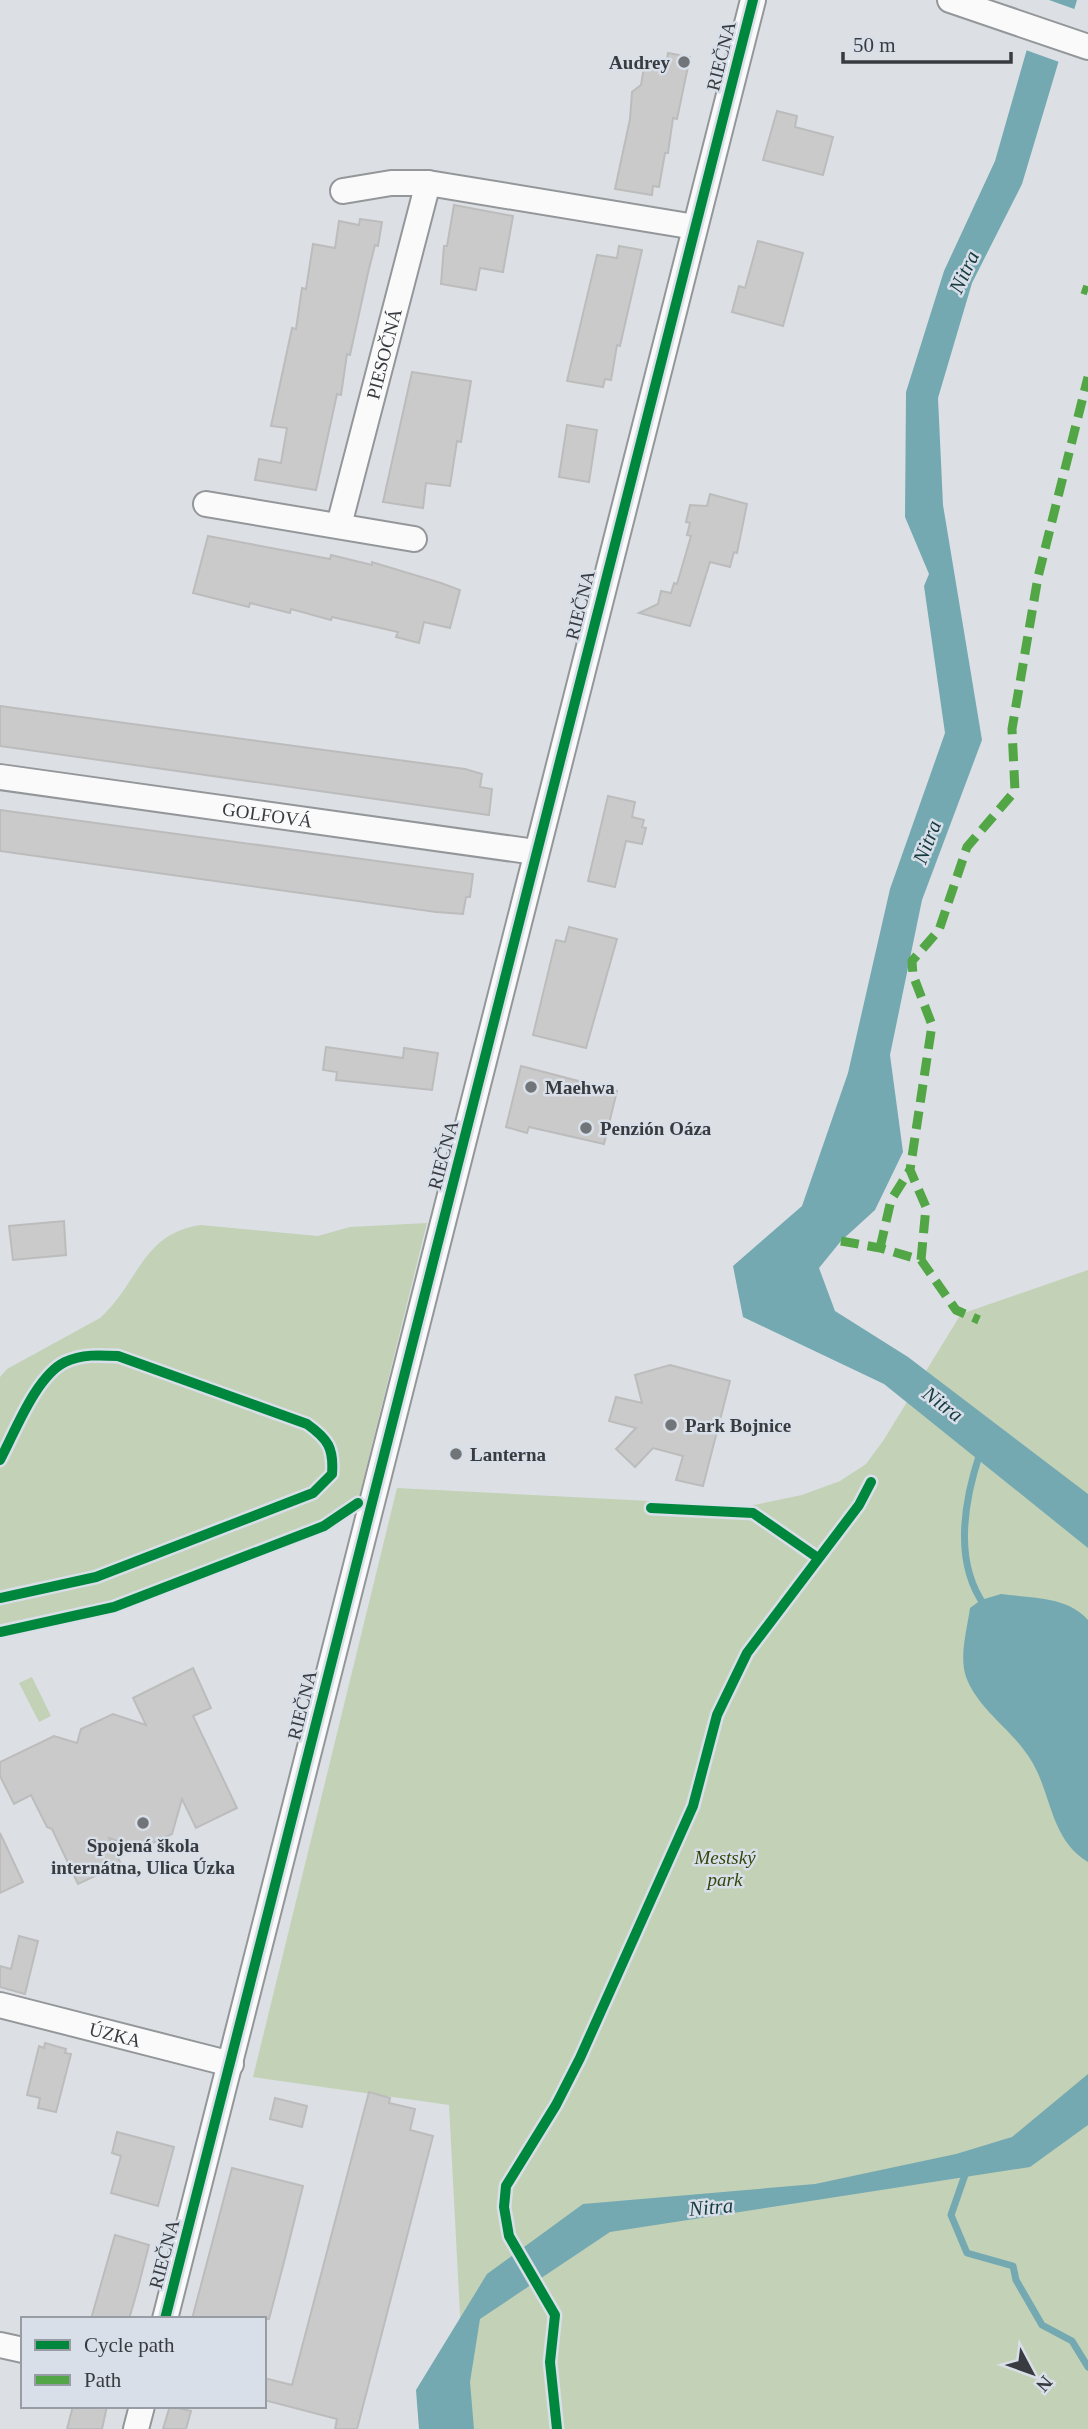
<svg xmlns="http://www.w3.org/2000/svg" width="1088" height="2429" font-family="'Times New Roman',serif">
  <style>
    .green { fill: #c3d1b7 }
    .water { fill: #74a9b2 }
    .pier { fill: #dce0e4 }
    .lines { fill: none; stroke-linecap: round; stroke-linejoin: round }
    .stream { stroke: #74a9b2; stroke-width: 7 }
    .building { fill: #cacaca; stroke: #bcbcbd; stroke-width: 2 }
    .minor-casing { stroke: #94979a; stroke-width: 28 }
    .minor { stroke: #fafafb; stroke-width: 24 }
    .quiet { stroke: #53a646; stroke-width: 9; stroke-dasharray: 18 9; stroke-linecap: butt }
    .cycleway-casing { stroke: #d8dfe8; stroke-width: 15 }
    .cycleway { stroke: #00873e; stroke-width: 10 }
    .poi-dot { fill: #717579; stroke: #d8dfe8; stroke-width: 2.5 }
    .labels { text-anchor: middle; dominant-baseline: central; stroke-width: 5; stroke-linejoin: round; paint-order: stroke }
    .street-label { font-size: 19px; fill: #383b3f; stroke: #d8dfe8 }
    .poi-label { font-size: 19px; font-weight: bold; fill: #383b3f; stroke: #d8dfe8; text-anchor: start }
    .park-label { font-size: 19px; font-style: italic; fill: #34470c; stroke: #d8dfe8 }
    .water-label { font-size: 21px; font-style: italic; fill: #163a40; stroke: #d8dfe8 }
  </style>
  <rect width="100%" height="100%" fill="#dce0e4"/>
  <g class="green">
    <path d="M427,1223L355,1513L190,1585L63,1623L0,1635V1377L7,1369L100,1318C139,1283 142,1233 201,1225L318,1236L350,1227Z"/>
    <polygon points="1088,1270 1088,2429 466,2429 449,2105 253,2077 397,1488 749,1506 802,1495 840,1481 866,1464 883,1441 961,1314"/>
    <polygon points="32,1677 51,1716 39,1722 19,1683"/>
  </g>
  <g class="water">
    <polygon points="1041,0 1077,0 1022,184 972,283 938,398 943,505 982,740 922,900 890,1055 903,1152 875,1210 841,1241 819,1268 835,1311 908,1357 1088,1494 1088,1548 884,1384 743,1317 733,1266 802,1206 848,1073 890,889 945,733 924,586 929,574 905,517 906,392 944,271 995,161"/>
    <path d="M1001,1594C1030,1598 1068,1596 1088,1620V1862C1049,1839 1052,1791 1029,1757C1011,1729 978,1709 966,1677C959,1656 967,1630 970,1608L981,1600Z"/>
    <polygon points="1088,2074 1088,2125 1030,2167 610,2232 480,2319 470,2382 474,2429 419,2429 416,2390 487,2274 583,2204 815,2184 956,2154 1012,2137"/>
  </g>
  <polygon class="pier" points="1038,0 1049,0 1077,10 1062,63 1023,49"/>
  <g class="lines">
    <g class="stream">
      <path d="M980,1453C964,1501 953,1562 985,1606"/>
      <polyline points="966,2172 951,2215 967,2253 1013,2266 1016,2280 1042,2325 1072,2341 1088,2367"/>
    </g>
  </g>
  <g class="building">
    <polygon points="668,53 690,57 677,119 673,118 668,153 665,153 659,187 653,186 652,195 615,189 630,119 632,92 641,85 645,62 666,66"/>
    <polygon points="777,111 797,116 795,127 833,137 823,175 763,160"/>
    <polygon points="454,205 513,216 503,272 480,268 476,290 441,284 444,246 447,246"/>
    <polygon points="360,219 382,222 378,246 375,245 368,273 350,355 347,354 341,395 337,394 316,490 255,480 259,459 281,463 287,428 271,426 292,328 296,329 302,288 306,289 313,244 335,248 339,221 359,225"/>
    <polygon points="758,241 803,253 783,326 732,312 739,286 745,288"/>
    <polygon points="619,246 642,250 620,346 617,345 611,380 605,379 603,387 567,381 597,255 617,258"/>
    <polygon points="412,372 471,381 461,442 457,441 450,486 426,483 423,508 383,502"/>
    <polygon points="567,425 597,430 589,482 559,477"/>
    <polygon points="710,494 747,504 737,553 734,552 730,567 710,562 690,626 639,613 658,604 661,591 671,593 674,583 677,584 691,536 687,535 690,523 686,522 690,505 707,506"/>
    <polygon points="208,536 330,559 331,555 372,565 372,562 441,583 460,590 450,628 424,622 419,643 396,637 398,632 332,617 331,620 291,609 290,613 250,603 249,607 193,593"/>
    <polygon points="0,706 465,769 482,774 480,787 492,789 489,815 0,746"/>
    <polygon points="608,796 635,802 632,817 644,820 642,827 646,828 642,844 626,841 615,887 588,881"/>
    <polygon points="0,810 473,874 470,897 466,897 463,914 436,912 0,851"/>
    <polygon points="569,927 617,939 586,1048 533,1035 556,940 565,942"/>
    <polygon points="326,1047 403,1058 404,1048 438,1053 432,1090 336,1080 337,1072 323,1070"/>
    <polygon points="521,1066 617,1091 604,1144 529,1127 527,1133 506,1127"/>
    <polygon points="64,1221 66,1255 13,1260 9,1226"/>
    <polygon points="670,1365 730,1381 703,1486 676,1480 683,1456 653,1448 635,1467 616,1449 636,1428 609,1421 616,1397 642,1403 635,1375"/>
    <polygon points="193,1668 211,1708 193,1716 237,1808 196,1828 182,1799 172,1834 140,1849 109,1838 121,1864 78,1884 52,1829 47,1827 31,1795 14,1804 0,1776 0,1762 54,1736 77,1743 81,1729 113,1714 146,1725 133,1698"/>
    <polygon points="0,1833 23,1882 0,1893"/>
    <polygon points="19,1936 38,1941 25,1994 0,1987 0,1966 11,1969"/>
    <polygon points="45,2043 66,2049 65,2053 71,2054 56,2112 38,2108 40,2098 27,2095 39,2046 44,2048"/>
    <polygon points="369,2092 390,2098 389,2103 415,2109 410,2130 433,2136 357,2429 335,2429 337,2419 264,2400 264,2378 292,2385"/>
    <polygon points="275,2098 307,2106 302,2127 270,2119"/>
    <polygon points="117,2132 174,2147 158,2206 111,2193 121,2156 112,2153"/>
    <polygon points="232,2168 303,2186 284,2262 269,2319 192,2319"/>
    <polygon points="115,2235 149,2245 138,2288 129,2319 91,2319"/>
    <polygon points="73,2406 107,2406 102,2429 67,2429"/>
    <polygon points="170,2406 191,2411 186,2429 163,2429"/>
  </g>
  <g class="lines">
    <g class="minor-casing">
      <g id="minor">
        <polyline points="950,0 1088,47"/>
        <polyline points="343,191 391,183 428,183"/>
        <polyline points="206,504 414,539"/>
        <path id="s1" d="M339,525L428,183L695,227"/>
        <path id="s2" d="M0,777L535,852"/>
        <path id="s3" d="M0,2005L231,2064"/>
        <polyline points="165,2319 753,0"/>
        <polyline points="0,2345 23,2350"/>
        <polyline points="136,2429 142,2406"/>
      </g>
    </g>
    <use href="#minor" class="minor"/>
    <g class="quiet">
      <polyline points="1082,289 1088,291"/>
      <polyline points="841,1241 880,1248 921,1260 956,1310 979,1320"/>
      <polyline points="880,1248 891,1200 910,1170"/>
      <polyline points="921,1260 926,1207 910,1170 932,1025 913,975 912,961 939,930 967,847 1015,791 1012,729 1038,577 1088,377"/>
    </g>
    <g class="cycleway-casing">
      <g id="cycleway">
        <path d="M0,1460C15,1432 36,1376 65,1362C82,1354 100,1355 118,1356L307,1424C328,1439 334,1448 332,1474L313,1493L96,1577L0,1598"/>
        <polyline points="651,1508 753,1513 818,1558"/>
        <polyline points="0,1632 114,1607 324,1526 358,1503"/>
        <polyline points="165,2319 753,0"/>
        <polyline points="557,2429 550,2362 555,2315 509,2236 504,2207 506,2186 556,2105 580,2058 693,1806 717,1715 747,1653 859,1505 871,1482"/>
      </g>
    </g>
    <use href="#cycleway" class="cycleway"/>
  </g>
  <g class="poi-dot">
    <circle cx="684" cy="62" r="7"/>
    <circle cx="531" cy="1087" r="7"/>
    <circle cx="586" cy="1128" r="7"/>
    <circle cx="671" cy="1425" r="7"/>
    <circle cx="456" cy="1454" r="7"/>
    <circle cx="143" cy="1823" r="7"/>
  </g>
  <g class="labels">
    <g class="street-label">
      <text transform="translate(721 56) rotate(-76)">RIEČNA</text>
      <text stroke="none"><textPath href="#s1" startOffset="177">PIESOČNÁ</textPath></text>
      <text transform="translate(580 605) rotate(-76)">RIEČNA</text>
      <text stroke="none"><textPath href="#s2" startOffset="270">GOLFOVÁ</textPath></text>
      <text transform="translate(443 1155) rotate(-75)">RIEČNA</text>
      <text transform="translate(302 1705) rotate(-76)">RIEČNA</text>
      <text stroke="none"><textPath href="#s3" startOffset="119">ÚZKA</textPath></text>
      <text transform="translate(164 2254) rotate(-75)">RIEČNA</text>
    </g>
    <g class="poi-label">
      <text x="670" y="62" text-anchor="end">Audrey</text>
      <text x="545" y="1087">Maehwa</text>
      <text x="600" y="1128">Penzión Oáza</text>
      <text x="685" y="1425">Park Bojnice</text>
      <text x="470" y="1454">Lanterna</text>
      <text x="143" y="1845" text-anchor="middle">Spojená škola<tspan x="143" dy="22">internátna, Ulica Úzka</tspan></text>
    </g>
    <g class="park-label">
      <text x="725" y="1857">Mestský<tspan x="725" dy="22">park</tspan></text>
    </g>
    <g class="water-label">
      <text transform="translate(964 272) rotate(-65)">Nitra</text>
      <text transform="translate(927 842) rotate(-69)">Nitra</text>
      <text transform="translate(943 1404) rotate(37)">Nitra</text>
      <text transform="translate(711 2207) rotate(-5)">Nitra</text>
    </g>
  </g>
  <rect x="21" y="2317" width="245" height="91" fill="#d8dfe8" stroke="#989da4" stroke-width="2"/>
  <rect x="35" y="2340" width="35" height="10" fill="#00873e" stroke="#989da4" stroke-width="2"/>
  <text x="84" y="2352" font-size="21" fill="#383b3f">Cycle path</text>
  <rect x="35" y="2375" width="35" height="10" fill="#53a646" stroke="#989da4" stroke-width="2"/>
  <text x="84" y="2387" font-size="21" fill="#383b3f">Path</text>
  <g transform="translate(1032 2373) rotate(131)" stroke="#d8dfe8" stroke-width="5" paint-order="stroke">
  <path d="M0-5L12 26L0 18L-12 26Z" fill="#383b3f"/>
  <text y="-10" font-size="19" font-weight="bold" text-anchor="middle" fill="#383b3f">N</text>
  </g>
  <path d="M843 52v10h168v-10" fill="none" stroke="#383b3f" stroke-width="3.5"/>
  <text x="853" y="52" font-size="21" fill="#383b3f" stroke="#d8dfe8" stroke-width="5" paint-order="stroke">50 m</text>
</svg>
